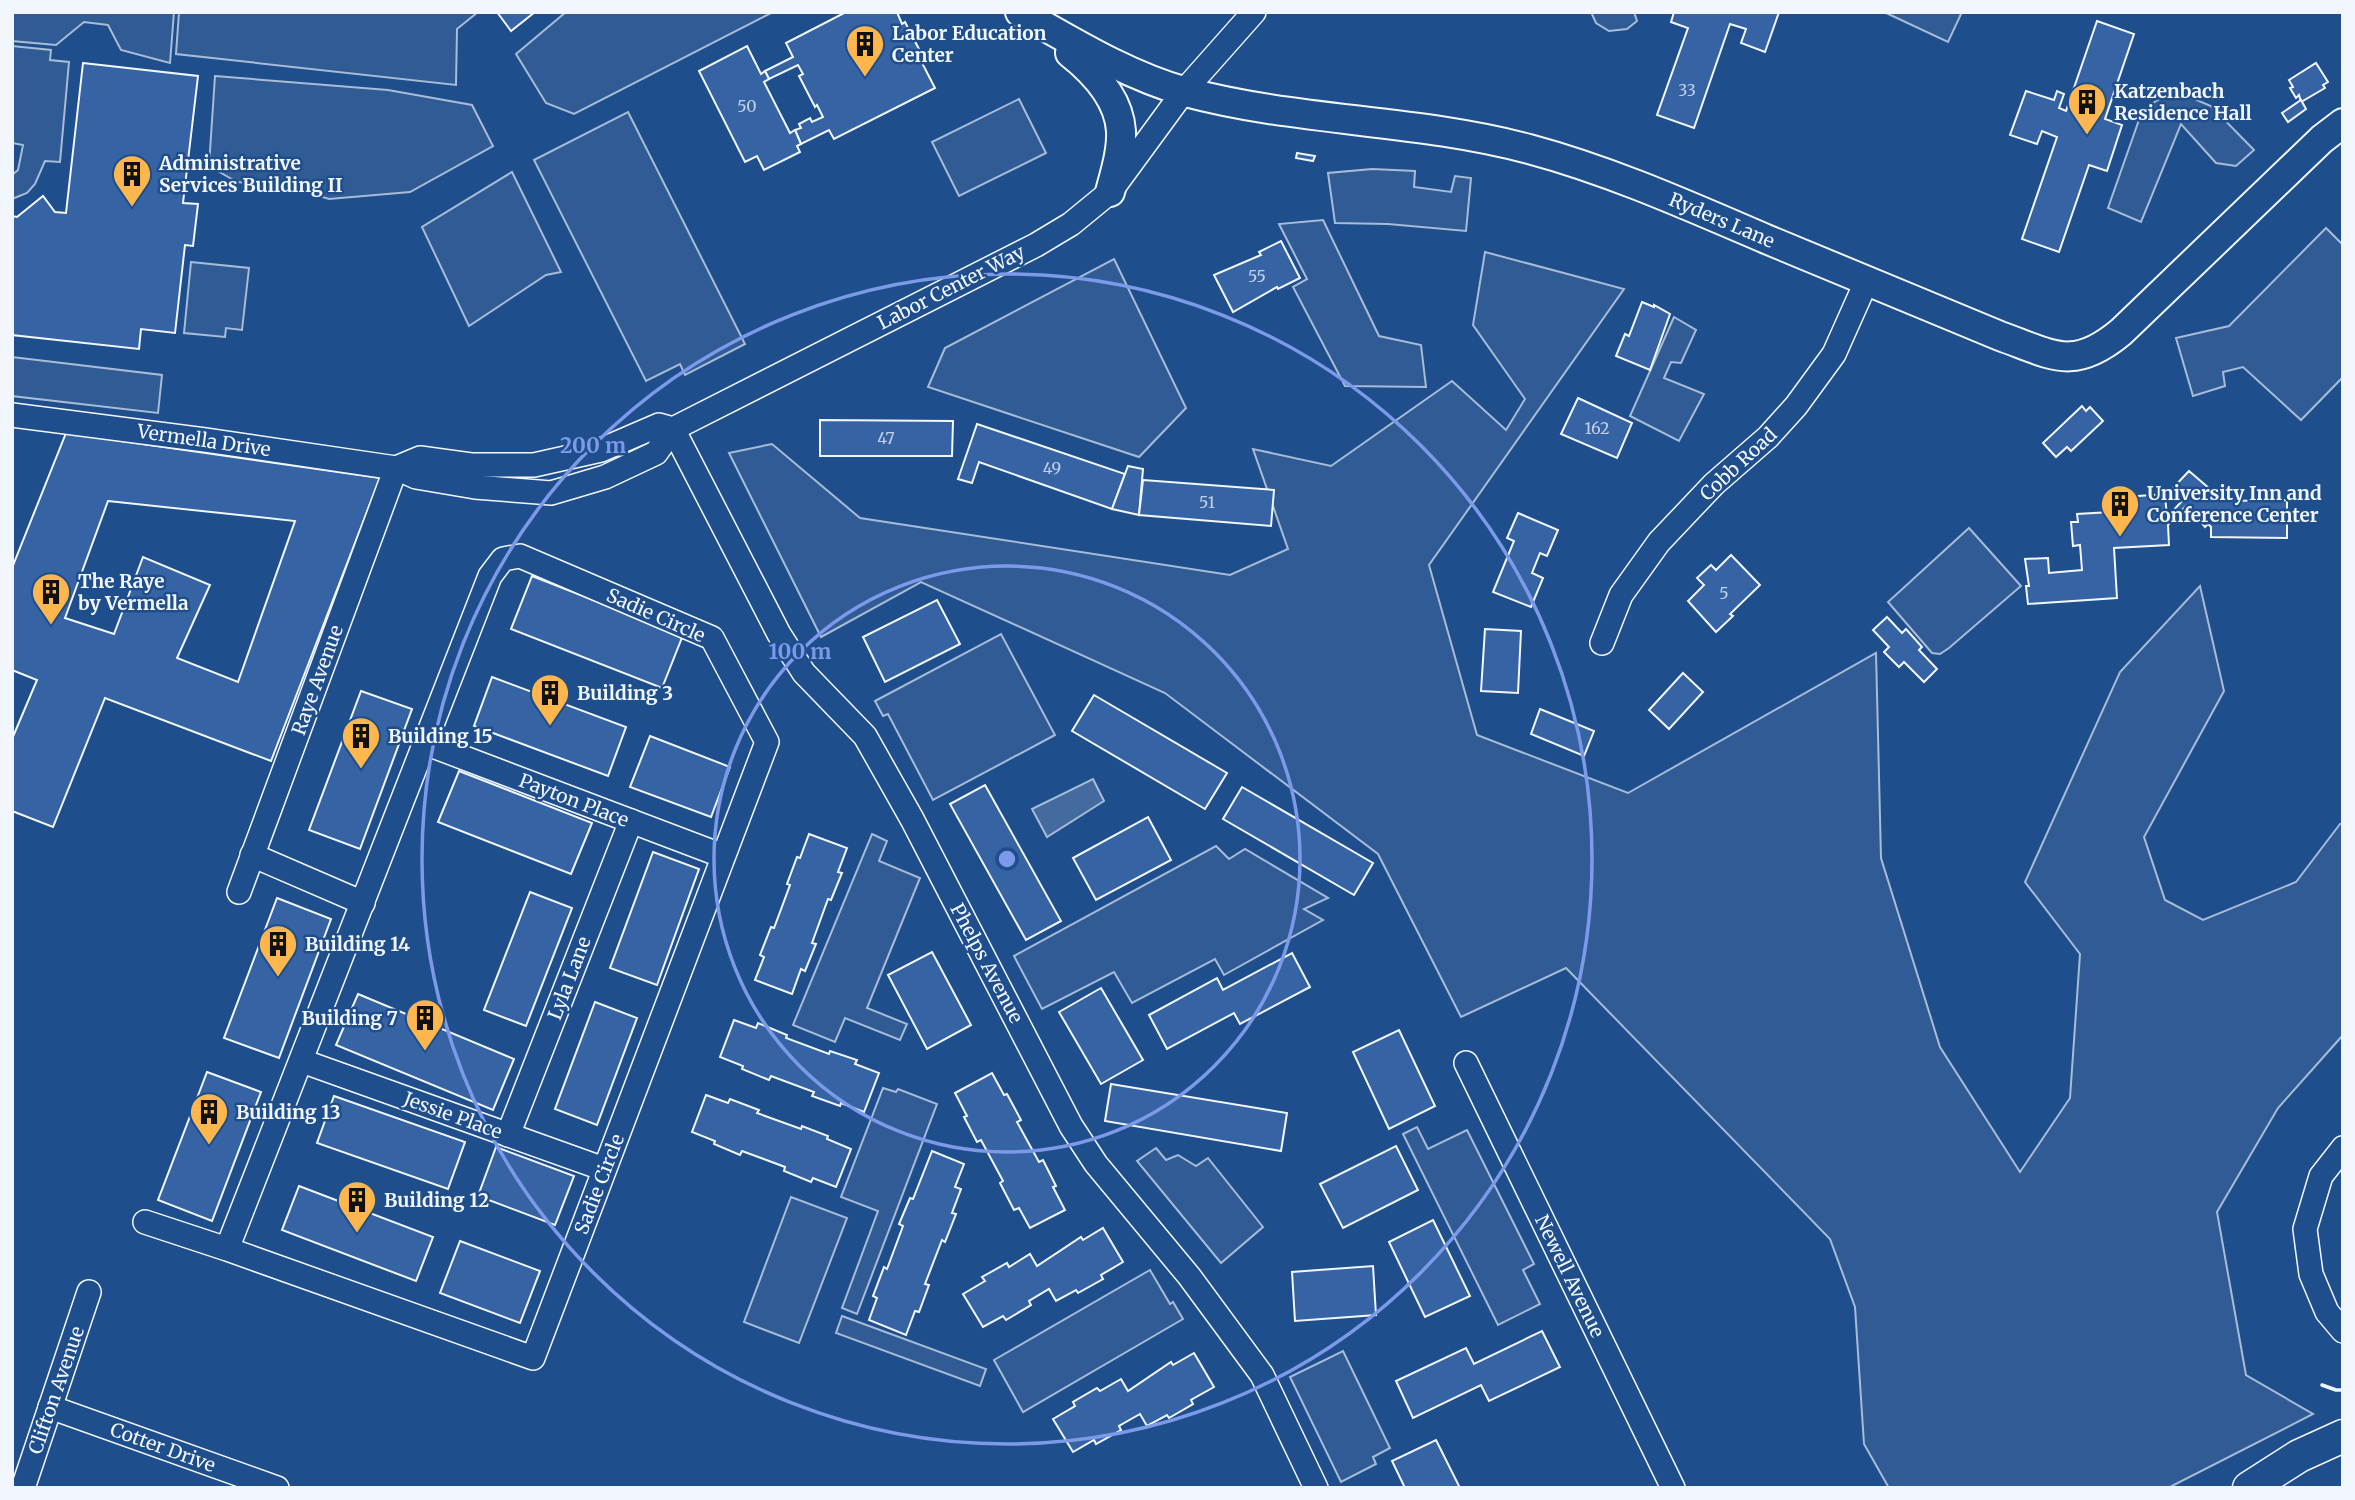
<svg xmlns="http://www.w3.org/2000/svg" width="2355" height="1500" font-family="Merriweather,serif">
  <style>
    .built { fill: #305b95; stroke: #a8bbd7; stroke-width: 2 }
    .water { fill: #446ba0; stroke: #a8bbd7; stroke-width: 2 }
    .building { fill: #3563a3; stroke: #f2f6ff; stroke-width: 2; fill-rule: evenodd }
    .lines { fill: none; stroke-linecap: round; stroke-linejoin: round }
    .minor-casing { stroke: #f2f6ff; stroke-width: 26 }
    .major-casing { stroke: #f2f6ff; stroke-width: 32 }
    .highway-casing { stroke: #f2f6ff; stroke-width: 35 }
    .minor { stroke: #1f4e8c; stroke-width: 23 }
    .major { stroke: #1f4e8c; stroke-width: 28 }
    .highway { stroke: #1f4e8c; stroke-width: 32 }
    .wall { stroke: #f2f6ff; stroke-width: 3.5 }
    .ring { fill: none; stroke: #7d9aea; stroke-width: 3.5 }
    .labels { text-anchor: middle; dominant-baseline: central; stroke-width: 5; stroke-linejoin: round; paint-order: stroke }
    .number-label { font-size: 16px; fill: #c3d1e8 }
    .poi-label { font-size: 19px; font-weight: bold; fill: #f2f6ff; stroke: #1f4e8c; text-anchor: start }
    .street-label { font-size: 19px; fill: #f2f6ff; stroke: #1f4e8c }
    .centre { fill: #7d9aea; stroke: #1f4e8c; stroke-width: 3.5 }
    .ring-label { font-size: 21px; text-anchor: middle; font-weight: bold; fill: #7d9aea; stroke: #1f4e8c; stroke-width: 5; stroke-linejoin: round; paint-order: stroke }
  </style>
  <rect width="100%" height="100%" fill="#1f4e8c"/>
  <g class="built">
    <polygon points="12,12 174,12 170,63 121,50 108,25 84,22 56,45 12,41"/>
    <polygon points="179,12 478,12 457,29 456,85 176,54"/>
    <polygon points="566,12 773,12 574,114 546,103 516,54"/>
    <polygon points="1591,12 1634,12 1637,21 1627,29 1609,31 1596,23"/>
    <polygon points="1884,12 1962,12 1948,42"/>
    <polygon points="12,46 51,50 50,60 69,62 60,162 45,161 35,184 27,193 12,199 12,175 18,170 23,145 12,143"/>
    <polygon points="215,76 388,90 472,105 493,146 410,192 329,199 293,188 237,182 209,166"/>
    <polygon points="2180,93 2211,106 2254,150 2236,166 2216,163 2181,124 2141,222 2108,208 2140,117 2153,103 2163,97"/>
    <polygon points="1019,99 1046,153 959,196 932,142"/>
    <polygon points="628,112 745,344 685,375 680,364 646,381 534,160"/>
    <polygon points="1372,169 1415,171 1414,187 1451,192 1455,176 1471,178 1466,231 1388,224 1335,223 1328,173"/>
    <polygon points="512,172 561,272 546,275 469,326 422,227"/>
    <polygon points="1323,220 1379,336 1421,345 1426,387 1345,386 1293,287 1307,279 1279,224"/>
    <polygon points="2326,228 2343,245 2343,377 2301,420 2243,367 2223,372 2225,386 2193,396 2176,338 2229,326"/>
    <polygon points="1485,252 1624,289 1429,565 1477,735 1628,793 1876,653 1881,858 1940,1047 2020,1172 2070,1098 2080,954 2025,882 2120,672 2200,586 2224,691 2144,837 2165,900 2203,920 2296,882 2340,824 2343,823 2343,1035 2278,1108 2217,1212 2246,1375 2313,1414 2168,1488 1889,1488 1864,1444 1855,1307 1830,1239 1566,968 1461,1017 1378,854 1165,693 921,582 821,637 729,453 772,444 860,518 1230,575 1288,549 1253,449 1331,466 1452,381 1506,430 1525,399 1473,325"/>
    <polygon points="1114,259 1186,408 1139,457 928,387 945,348"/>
    <polygon points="191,262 249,268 242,330 226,328 225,337 184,333"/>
    <polygon points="1674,317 1696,330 1681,363 1671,362 1664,378 1704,394 1679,441 1630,416"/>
    <polygon points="12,357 162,375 158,413 12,396"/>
    <polygon points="1969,528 2021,586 1949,648 1940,654 1932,653 1888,602"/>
    <polygon points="1001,634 1055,735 933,800 888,714 883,716 875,701"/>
    <polygon points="872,834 887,841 879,861 920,878 867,1008 907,1024 900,1040 845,1018 835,1042 793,1025"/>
    <polygon points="1216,846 1229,859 1245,849 1328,898 1304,909 1323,920 1224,975 1215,959 1132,1003 1114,972 1042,1009 1014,956"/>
    <polygon points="883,1088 896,1092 898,1089 937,1104 857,1314 842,1308 878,1211 841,1197"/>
    <polygon points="1417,1127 1428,1149 1467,1130 1534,1264 1523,1270 1540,1304 1498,1325 1403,1134"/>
    <polygon points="1156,1148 1166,1160 1178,1155 1196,1166 1208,1158 1263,1227 1221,1263 1137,1161"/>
    <polygon points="791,1197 847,1218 799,1343 744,1322"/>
    <polygon points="1150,1270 1170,1304 1173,1302 1183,1319 1023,1412 994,1360"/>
    <polygon points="842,1316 986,1369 980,1386 836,1333"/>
    <polygon points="1343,1351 1390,1448 1373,1457 1376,1464 1341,1482 1290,1377"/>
  </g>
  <polygon class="water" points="1093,779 1104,801 1047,837 1032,809"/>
  <g class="building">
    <polygon points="497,12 535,12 511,31"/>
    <polygon points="846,12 897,12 902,24 905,22 921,53 918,55 935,88 834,139 829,130 801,144 795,130 801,128 799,124 810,118 812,122 823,117 817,105 815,107 799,76 803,74 798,65 769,79 765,71 793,57 786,43"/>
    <polygon points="1674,12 1779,12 1765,52 1741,43 1746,29 1730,24 1694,128 1657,115 1688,28 1671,22"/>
    <polygon points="2097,21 2134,34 2105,119 2122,125 2107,171 2089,165 2059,252 2022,239 2057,137 2042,131 2037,144 2010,135 2026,91 2054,100 2057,91 2064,94 2059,108 2066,111"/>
    <polygon points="747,46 761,74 765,71 769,79 764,82 790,133 795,130 801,144 797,146 800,152 764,170 757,156 745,162 699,71"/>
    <polygon points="83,63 198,76 183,203 198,204 193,246 185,245 175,333 141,329 139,349 12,335 12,216 17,217 43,196 55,212 66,213"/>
    <polygon points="2316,63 2328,82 2323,85 2325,88 2301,102 2299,95 2296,98 2290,88 2293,87 2289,80"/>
    <polygon points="2301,100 2306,109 2288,122 2282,113"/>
    <polygon points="1297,153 1315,156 1313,161 1296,158"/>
    <polygon points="1281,241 1300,278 1278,289 1277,287 1233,312 1214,275 1261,255 1259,252"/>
    <polygon points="1642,302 1654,307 1654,305 1670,314 1650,370 1616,356 1625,334 1629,336"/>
    <polygon points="1578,398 1632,423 1617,458 1561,434"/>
    <polygon points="2082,406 2086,411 2090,407 2103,421 2071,451 2067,447 2056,457 2043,443"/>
    <polygon points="820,420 953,421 952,456 820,456"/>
    <polygon points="977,424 1125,474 1112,509 979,462 972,483 958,479"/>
    <path d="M66,433L380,478L271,761L105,698L53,827L12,811V739L37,680L12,670V568ZM108,501L295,521L238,682L177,658L210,585L143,557L114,634L65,618Z"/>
    <polygon points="1128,466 1143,469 1139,515 1112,509"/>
    <polygon points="2189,471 2224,501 2287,500 2287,538 2211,537 2211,527 2208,524 2205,527 2186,506 2168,525 2169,545 2114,548 2117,598 2028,604 2026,586 2029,586 2025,559 2048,558 2049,573 2082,570 2080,545 2073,546 2071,522 2078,522 2077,514 2111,512 2111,498 2165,494 2167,517 2183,500 2172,489"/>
    <polygon points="1143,480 1274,490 1271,526 1139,515"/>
    <polygon points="1518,513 1558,530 1547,556 1540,553 1532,573 1543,578 1531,607 1493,592 1514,541 1507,538"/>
    <polygon points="1731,555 1760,585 1730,614 1733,616 1716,632 1688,601 1704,585 1697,578 1711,565 1716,570"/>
    <polygon points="532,576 683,635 662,688 511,629"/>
    <polygon points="937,600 960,644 885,682 863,637"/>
    <polygon points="1887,617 1902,633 1906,629 1922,647 1919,650 1937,669 1924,682 1904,662 1899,667 1884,652 1889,647 1873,630"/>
    <polygon points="1485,629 1521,631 1518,693 1481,691"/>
    <polygon points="1683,673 1703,692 1669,729 1649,710"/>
    <polygon points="492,677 626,727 608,776 474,726"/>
    <polygon points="361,691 412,709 360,849 309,830"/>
    <polygon points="1094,695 1227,773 1205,809 1072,731"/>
    <polygon points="1540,709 1594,731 1584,756 1531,734"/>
    <polygon points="650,736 730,767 711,817 630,787"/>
    <polygon points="459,771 592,823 571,874 438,822"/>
    <polygon points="985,785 1061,921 1026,940 950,804"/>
    <polygon points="1242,787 1373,863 1354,895 1223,819"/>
    <polygon points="1148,817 1171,860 1096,900 1073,858"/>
    <polygon points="809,834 847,848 838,872 842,873 831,900 828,899 812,943 816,944 805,971 801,969 792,994 755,980 764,957 760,955 771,927 774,928 790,885 787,884 797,857 800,858"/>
    <polygon points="653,852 699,869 657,985 610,968"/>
    <polygon points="530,892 572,908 526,1026 484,1010"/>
    <polygon points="277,898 331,919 279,1058 224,1038"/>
    <polygon points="932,952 971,1025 927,1049 888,975"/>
    <polygon points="1292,953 1310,987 1240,1024 1234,1013 1167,1049 1149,1015 1217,978 1223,990"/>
    <polygon points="1101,988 1143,1060 1101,1084 1059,1012"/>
    <polygon points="358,994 514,1059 493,1110 336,1045"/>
    <polygon points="595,1002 637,1018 597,1125 555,1109"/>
    <polygon points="734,1020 756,1028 758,1023 787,1035 786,1038 829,1054 830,1051 857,1060 855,1064 879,1073 864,1112 841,1103 840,1106 812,1096 814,1092 771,1076 769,1080 742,1069 743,1066 720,1057"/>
    <polygon points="1399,1030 1435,1106 1389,1129 1353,1052"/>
    <polygon points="207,1072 261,1092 212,1221 158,1200"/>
    <polygon points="992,1073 1004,1095 1007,1094 1021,1120 1017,1122 1039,1162 1043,1160 1056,1186 1053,1187 1065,1210 1030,1228 1019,1208 1014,1210 1000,1183 1003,1181 981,1140 977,1142 964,1117 967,1116 955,1093"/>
    <polygon points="1111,1084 1287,1113 1281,1151 1105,1121"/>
    <polygon points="706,1095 728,1103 730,1099 759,1110 757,1113 801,1129 802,1126 828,1136 827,1139 851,1149 836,1187 813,1178 811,1182 784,1171 785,1167 742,1151 740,1155 714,1144 715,1141 692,1132"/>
    <polygon points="334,1096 465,1142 448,1189 317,1143"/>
    <polygon points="1396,1146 1418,1190 1343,1228 1320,1184"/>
    <polygon points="496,1147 574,1176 555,1225 478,1196"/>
    <polygon points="932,1151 964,1164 955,1187 961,1189 952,1213 956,1214 945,1242 942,1240 925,1284 929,1285 919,1312 915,1311 906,1335 869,1320 877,1298 873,1296 884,1267 887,1269 903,1226 899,1224 910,1198 913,1199"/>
    <polygon points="299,1186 433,1237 416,1281 282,1230"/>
    <polygon points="1433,1220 1470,1296 1425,1317 1389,1242"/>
    <polygon points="1103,1228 1123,1262 1101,1275 1103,1279 1078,1293 1076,1290 1056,1301 1049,1289 1029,1301 1031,1305 1006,1320 1003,1316 983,1327 963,1294 985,1281 982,1277 1007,1263 1009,1267 1030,1254 1037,1266 1081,1237 1083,1240"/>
    <polygon points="460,1241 540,1271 520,1323 440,1293"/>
    <polygon points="1373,1266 1376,1315 1295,1321 1292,1272"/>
    <polygon points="1542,1331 1560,1367 1489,1401 1481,1385 1413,1418 1396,1381 1466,1348 1474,1364"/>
    <polygon points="1194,1353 1214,1387 1191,1400 1193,1404 1169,1418 1167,1415 1147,1426 1140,1414 1119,1426 1121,1430 1096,1444 1094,1440 1073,1452 1053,1419 1075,1406 1073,1402 1097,1388 1100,1391 1121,1379 1128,1391 1171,1362 1173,1365"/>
    <polygon points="1436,1440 1460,1488 1405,1488 1392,1461"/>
  </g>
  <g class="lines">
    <g class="minor-casing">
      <g id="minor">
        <polyline points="12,415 205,440 396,468 416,477 475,487 551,493 605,477 656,453 673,429 1036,245 1071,224 1110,192 1184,91 1254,12"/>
        <polyline points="673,429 779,634 804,673 865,736 912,819 1071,1126 1096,1164 1189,1276 1262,1375 1316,1488"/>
        <polyline points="396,468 420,458 471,465 534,465 601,450 659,425 673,429"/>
        <polyline points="1602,643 1621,595 1659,542 1714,484 1768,437 1796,406 1834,354 1867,280"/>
        <polyline points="425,743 723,856"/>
        <polyline points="252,855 363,903"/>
        <polyline points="239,892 396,468"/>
        <polyline points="302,1061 604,1169"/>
        <polyline points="1466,1063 1673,1488"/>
        <polyline points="508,1135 631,821"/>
        <polyline points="2343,1148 2321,1176 2305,1229 2311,1274 2327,1312 2343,1331"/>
        <polyline points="145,1222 227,1249 533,1358 767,742 712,638 520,556 503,559 490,576 227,1249"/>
        <polyline points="50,1407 277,1488"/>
        <polyline points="23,1488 89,1292"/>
      </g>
    </g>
    <g class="major-casing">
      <g id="major">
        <path d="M1020,12C1073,42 1126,75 1186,92C1298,122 1417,119 1529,149C1611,171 1689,206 1766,239C1844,272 1922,303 2000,336C2053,355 2073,372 2121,332L2322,139L2343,123"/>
        <path d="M1070,53C1094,72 1119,99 1121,131C1122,151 1115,173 1110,192"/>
      </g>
    </g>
    <g class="highway-casing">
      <polyline id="highway" points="2249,1488 2299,1456 2343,1436"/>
    </g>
    <use href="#minor" class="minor"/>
    <use href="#major" class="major"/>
    <use href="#highway" class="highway"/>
    <polyline class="wall" points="2322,1385 2336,1390 2343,1390"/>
  </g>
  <g class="ring">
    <circle cx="1007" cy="859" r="293"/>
    <circle cx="1007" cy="859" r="585"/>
  </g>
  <defs>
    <g id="building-pin" transform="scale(2.0125)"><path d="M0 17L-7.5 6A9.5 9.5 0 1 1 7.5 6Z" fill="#ffb74d" stroke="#1f4e8c"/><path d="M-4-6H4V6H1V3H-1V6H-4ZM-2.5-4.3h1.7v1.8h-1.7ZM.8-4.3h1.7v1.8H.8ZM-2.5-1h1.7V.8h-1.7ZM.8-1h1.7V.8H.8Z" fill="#111"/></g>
  </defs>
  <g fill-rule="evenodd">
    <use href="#building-pin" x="865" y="44"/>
    <use href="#building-pin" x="2087" y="102"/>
    <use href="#building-pin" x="132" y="174"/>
    <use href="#building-pin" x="2120" y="504"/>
    <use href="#building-pin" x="51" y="592"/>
    <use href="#building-pin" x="550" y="693"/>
    <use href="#building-pin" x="361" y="736"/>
    <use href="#building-pin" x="278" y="944"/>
    <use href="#building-pin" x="425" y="1018"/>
    <use href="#building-pin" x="209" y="1112"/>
    <use href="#building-pin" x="357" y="1200"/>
  </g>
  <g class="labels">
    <g class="number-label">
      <text x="1687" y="90">33</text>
      <text x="747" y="106">50</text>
      <text x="1257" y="276">55</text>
      <text x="1597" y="428">162</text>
      <text x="886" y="438">47</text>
      <text x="1052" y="468">49</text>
      <text x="1207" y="502">51</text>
      <text x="1724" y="593">5</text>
    </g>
    <g class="poi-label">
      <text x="892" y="33">Labor Education<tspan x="892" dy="22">Center</tspan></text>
      <text x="2114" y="91">Katzenbach<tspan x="2114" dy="22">Residence Hall</tspan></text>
      <text x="159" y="163">Administrative<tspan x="159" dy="22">Services Building II</tspan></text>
      <text x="2147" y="493">University Inn and<tspan x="2147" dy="22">Conference Center</tspan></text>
      <text x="78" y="581">The Raye<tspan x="78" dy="22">by Vermella</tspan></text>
      <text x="577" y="693">Building 3</text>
      <text x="388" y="736">Building 15</text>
      <text x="305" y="944">Building 14</text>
      <text x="398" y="1018" text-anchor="end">Building 7</text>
      <text x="236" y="1112">Building 13</text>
      <text x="384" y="1200">Building 12</text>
    </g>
    <g class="street-label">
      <text transform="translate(1722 220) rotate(23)">Ryders Lane</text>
      <text transform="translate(951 287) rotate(-27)">Labor Center Way</text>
      <text transform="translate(204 440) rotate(8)">Vermella Drive</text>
      <text transform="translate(1738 464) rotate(-43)">Cobb Road</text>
      <text transform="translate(656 615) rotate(24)">Sadie Circle</text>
      <text transform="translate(317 680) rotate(-70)">Raye Avenue</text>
      <text transform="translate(574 800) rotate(21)">Payton Place</text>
      <text transform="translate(987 963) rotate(62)">Phelps Avenue</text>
      <text transform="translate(569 978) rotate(-69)">Lyla Lane</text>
      <text transform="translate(453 1115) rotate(20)">Jessie Place</text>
      <text transform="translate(599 1184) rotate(-69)">Sadie Circle</text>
      <text transform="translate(1570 1276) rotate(64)">Newell Avenue</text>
      <text transform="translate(56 1390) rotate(-71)">Clifton Avenue</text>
      <text transform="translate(163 1447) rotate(20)">Cotter Drive</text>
    </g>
  </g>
  <circle cx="1007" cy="859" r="10" class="centre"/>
  <g class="ring-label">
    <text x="593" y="453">200 m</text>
    <text x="800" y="659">100 m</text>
  </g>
  <rect width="2355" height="1500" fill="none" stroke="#f2f6ff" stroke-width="28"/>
</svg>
